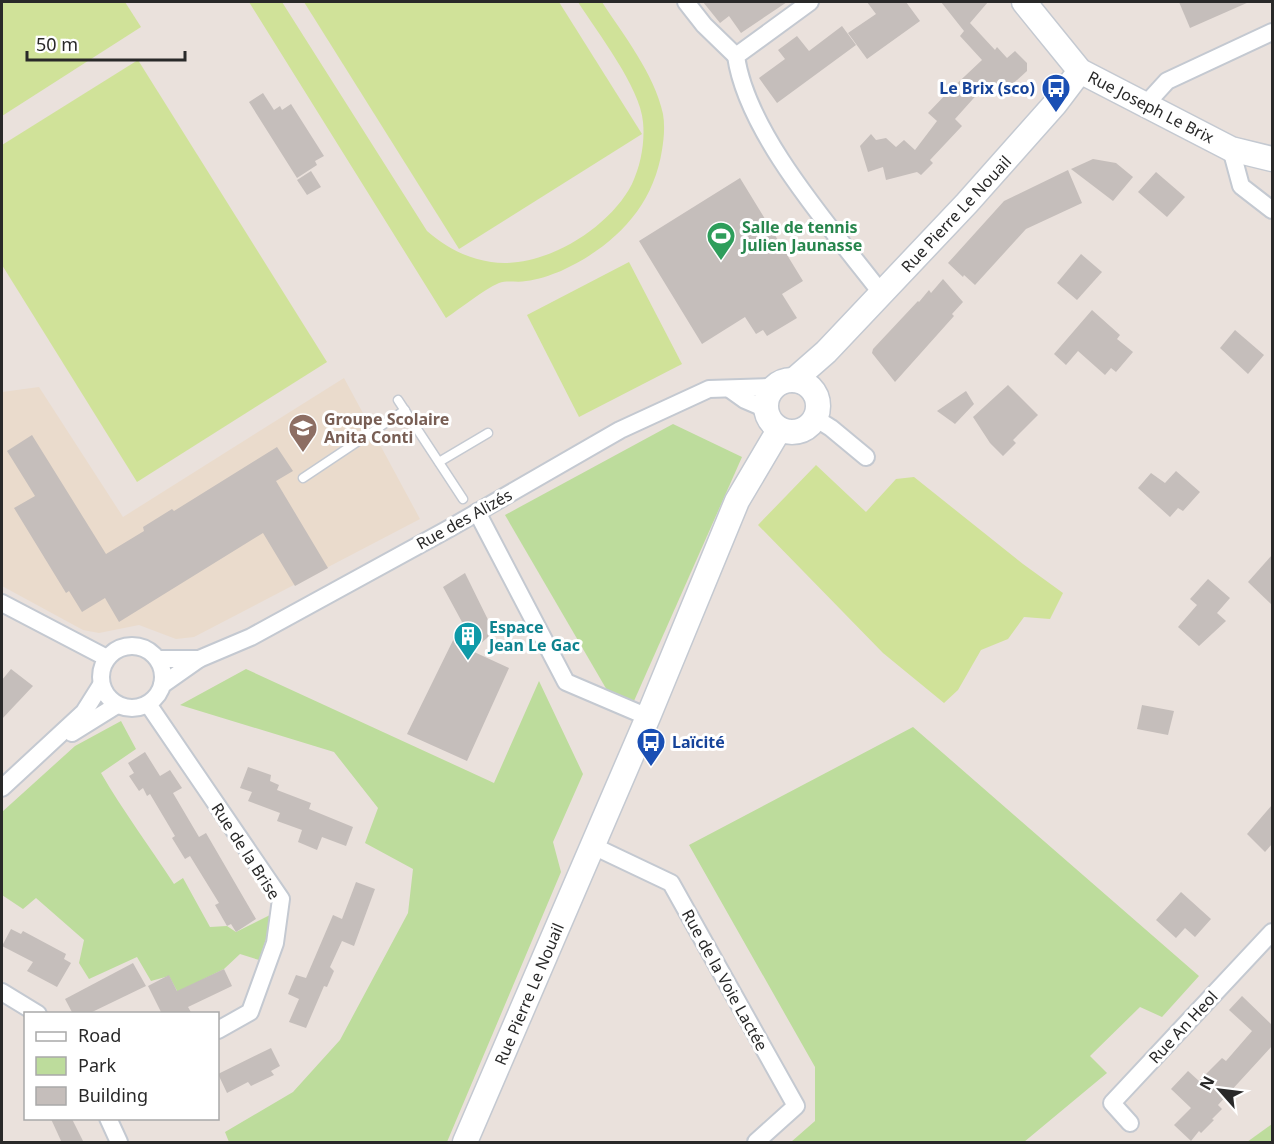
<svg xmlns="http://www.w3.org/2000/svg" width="1274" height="1144" font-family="'Noto Sans',sans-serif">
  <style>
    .education { fill: #eadbcc }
    .green { fill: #bddc9c }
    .pitch { fill: #d0e299 }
    .building { fill: #c5bebb }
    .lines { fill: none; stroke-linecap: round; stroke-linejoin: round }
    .lane-casing { stroke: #c4c9d1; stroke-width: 11 }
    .street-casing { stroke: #c4c9d1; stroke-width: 20 }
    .secondary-casing { stroke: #c4c9d1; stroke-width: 27 }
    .lane { stroke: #fff; stroke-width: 8 }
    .street { stroke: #fff; stroke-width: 16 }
    .secondary { stroke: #fff; stroke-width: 24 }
    .labels { text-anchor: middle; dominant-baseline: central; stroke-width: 6; stroke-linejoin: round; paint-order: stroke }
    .transit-label { font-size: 16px; font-weight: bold; fill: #164399; stroke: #fff; text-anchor: end }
    .street-label { font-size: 16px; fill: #292929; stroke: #fff }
    .leisure-label { font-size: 16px; font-weight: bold; fill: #27864d; stroke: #fff; text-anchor: start }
    .education-label { font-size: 16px; font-weight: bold; fill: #785e54; stroke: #fff; text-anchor: start }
    .culture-label { font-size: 16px; font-weight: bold; fill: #0d838f; stroke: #fff; text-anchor: start }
  </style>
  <rect width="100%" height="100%" fill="#eae1dc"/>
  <polygon class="education" points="344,378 420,519 194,637 176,639 139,625 99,633 83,630 2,586 2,392 39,387 123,517"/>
  <g class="green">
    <polygon points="673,424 742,457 634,701 611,697 505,515"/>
    <polygon points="246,669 494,783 539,681 583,774 553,842 561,872 447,1142 229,1142 225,1132 293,1092 340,1040 408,913 413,869 365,843 378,808 334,752 180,705"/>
    <path d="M121,721L136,749L101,773C123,811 150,847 174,884L183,878L210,927L227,926L236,932L270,915L266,939L259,960L240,954L224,969L204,979L182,1000L169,976L151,981L137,957L89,979L79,963L84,940L36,898L23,909L2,895V812L75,746Z"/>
    <polygon points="913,727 1199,976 1162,1017 1140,1007 1090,1056 1107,1073 1024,1142 791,1142 815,1121 815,1067 689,845"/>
    <polygon points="1272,1124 1272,1142 1247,1142"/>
  </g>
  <g class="pitch">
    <polygon points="2,2 125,2 141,27 2,116"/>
    <path d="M249,2H282L427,231C446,247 465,258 491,262C542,270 609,229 632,184C641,165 645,142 643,122C640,87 597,32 578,2H602C624,36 654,73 663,114C665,126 664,138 662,150C653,208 613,247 561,271C551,275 537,280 526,281C518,283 507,280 499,283C483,290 461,308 446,318Z"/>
    <polygon points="304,2 559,2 642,134 459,249"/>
    <polygon points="138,60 327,362 137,482 2,265 2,145"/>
    <polygon points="629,262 682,364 579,417 527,315"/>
    <polygon points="816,465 866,512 896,479 914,477 1023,564 1063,593 1050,619 1024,617 1008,639 981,650 958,690 944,703 883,653 758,525"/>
  </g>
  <g class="building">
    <polygon points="703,2 787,2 741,33 729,16 720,23"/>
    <polygon points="867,2 906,2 920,21 867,59 848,33 876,14"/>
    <polygon points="941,2 988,2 970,23 995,50 997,47 1007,58 1015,51 1027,63 1027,71 1007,89 1000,81 986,95 981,90 955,119 962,126 930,160 933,163 921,175 917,172 886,180 883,167 868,172 860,146 871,134 876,140 886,138 896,147 904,140 915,150 937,121 928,113 949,91 982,60 960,36 964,31"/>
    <polygon points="1179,2 1249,2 1190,28"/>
    <polygon points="842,26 856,45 777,103 759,78 785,59 778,50 797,36 809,51"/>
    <polygon points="263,93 274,110 280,106 282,110 291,104 324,156 315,161 317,165 297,178 249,102"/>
    <polygon points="1093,159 1116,163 1133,177 1113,201 1071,169"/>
    <polygon points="1068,170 1082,203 1026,229 975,285 964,275 963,277 948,263 1004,201"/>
    <polygon points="311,171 321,187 307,195 297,180"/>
    <polygon points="1156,172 1185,197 1167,217 1138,192"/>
    <polygon points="740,178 803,281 782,294 797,318 767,336 763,330 756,334 745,317 702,344 639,241"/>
    <polygon points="1081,254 1102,272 1077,300 1057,283"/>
    <polygon points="943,279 963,302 952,314 954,316 895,382 872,353 873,349 918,301 919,302 929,290 931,293"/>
    <polygon points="1092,310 1120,335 1117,339 1133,352 1116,372 1111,368 1105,375 1078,351 1066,365 1054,354"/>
    <polygon points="1235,330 1264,355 1248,374 1220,348"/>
    <polygon points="1008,385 1038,415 1013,440 1016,443 1003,456 990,443 973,417"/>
    <polygon points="966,391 974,404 955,424 937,411"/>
    <polygon points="32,435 106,554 144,531 143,527 172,509 174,511 277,447 293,471 276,481 328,568 295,586 263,533 119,622 105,598 82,612 69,591 66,593 14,508 35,496 7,451"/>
    <polygon points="1176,471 1200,492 1183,511 1178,508 1170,517 1138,488 1151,473 1165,483"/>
    <polygon points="1272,555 1272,605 1248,582"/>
    <polygon points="465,573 494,632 472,651 509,668 467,761 407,734 462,622 443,587"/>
    <polygon points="1208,579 1230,598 1217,613 1226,621 1199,646 1178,627 1197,605 1190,599"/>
    <polygon points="11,669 33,686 2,719 2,680"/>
    <polygon points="1142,705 1174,711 1168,735 1137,729"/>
    <polygon points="145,752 160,776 170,770 182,788 173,793 199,837 206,833 256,919 236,932 231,924 227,926 215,905 219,903 190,856 185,859 172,838 175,836 150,794 147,796 143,788 139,791 129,776 134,773 128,763"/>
    <polygon points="248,767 271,775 270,781 279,785 277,790 311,803 309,809 353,827 346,846 322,837 317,850 298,842 302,830 277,821 280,813 248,801 252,792 240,788"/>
    <polygon points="1272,805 1272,844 1265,852 1247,834"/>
    <polygon points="356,882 375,889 354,946 342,941 330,967 334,971 327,987 324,986 306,1028 289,1022 299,999 288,994 296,975 306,978 333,915 342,919"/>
    <polygon points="1181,892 1211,919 1195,937 1185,928 1176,938 1156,920"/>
    <polygon points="11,929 21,934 23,931 66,954 64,959 71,963 57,987 27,971 33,962 2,946"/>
    <polygon points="133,963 146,986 88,1014 73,1014 65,999"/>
    <polygon points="224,969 232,986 188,1007 192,1014 162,1014 148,986 169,975 177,991"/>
    <polygon points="1242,996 1272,1025 1272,1046 1218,1105 1222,1109 1212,1119 1214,1120 1201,1133 1199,1131 1191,1141 1174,1125 1191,1108 1171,1089 1188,1071 1199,1081 1222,1058 1226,1061 1252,1031 1229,1010"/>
    <polygon points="271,1048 280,1066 271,1071 274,1075 251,1086 248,1082 227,1093 218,1074"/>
    <polygon points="51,1119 72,1119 84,1143 62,1143"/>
  </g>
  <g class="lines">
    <g class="lane-casing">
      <g id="lane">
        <polyline points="398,400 463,499"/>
        <polyline points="439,462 488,433"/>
        <polyline points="303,478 405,410"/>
      </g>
    </g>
    <g class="street-casing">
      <g id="street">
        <polyline points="686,2 704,25 736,56"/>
        <path d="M810,2L736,56C747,135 834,231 882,294"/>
        <polyline points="1146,104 1167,81 1272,32"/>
        <polyline points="1231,149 1241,186 1272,210"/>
        <polyline points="731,390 745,400 766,409"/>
        <polyline points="815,418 831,428 866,457"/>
        <polyline points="477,512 566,682 648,717"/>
        <polyline points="2,603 107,658"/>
        <circle cx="132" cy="677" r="31"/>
        <polyline points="158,659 199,659"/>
        <polyline points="162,685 199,659 251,637 450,528 620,430 709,389 774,387"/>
        <polyline points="148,704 281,899 275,943 250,1012 218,1030"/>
        <polyline points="72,733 117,705"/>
        <polyline points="2,788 84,712 101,685"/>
        <polyline points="591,845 671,883 796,1106 756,1142"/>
        <polyline points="2,992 38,1014"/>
        <polyline points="108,1118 119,1142"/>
        <polyline points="1130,1123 1112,1103 1272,932"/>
      </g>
    </g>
    <g class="secondary-casing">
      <g id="secondary">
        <polyline points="1024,2 1080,71 1231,149 1272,159"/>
        <circle cx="792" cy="406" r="26"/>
        <polyline points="794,380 826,352 967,203 1055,104 1080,71"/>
        <polyline points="465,1142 648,717 737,501 779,430"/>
      </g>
    </g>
    <use href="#lane" class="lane"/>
    <use href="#street" class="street"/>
    <use href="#secondary" class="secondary"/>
  </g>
  <defs>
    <g id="bus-pin" transform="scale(1.5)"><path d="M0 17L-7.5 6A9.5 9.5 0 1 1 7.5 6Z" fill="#1a4fb4" stroke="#fff"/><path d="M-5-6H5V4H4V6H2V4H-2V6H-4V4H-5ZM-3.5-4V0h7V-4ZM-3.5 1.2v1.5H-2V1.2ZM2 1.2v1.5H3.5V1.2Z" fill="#fff"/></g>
    <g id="stadium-pin" transform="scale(1.5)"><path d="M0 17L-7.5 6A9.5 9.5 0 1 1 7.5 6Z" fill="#2e9e5b" stroke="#fff"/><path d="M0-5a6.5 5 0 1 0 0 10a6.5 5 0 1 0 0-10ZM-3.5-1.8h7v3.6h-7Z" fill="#fff"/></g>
    <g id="school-pin" transform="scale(1.5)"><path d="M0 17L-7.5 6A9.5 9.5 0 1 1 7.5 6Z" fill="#8d6e63" stroke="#fff"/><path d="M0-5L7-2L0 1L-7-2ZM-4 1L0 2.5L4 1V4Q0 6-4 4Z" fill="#fff"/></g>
    <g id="building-pin" transform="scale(1.5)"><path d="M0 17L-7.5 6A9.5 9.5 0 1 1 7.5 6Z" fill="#0f9aa8" stroke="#fff"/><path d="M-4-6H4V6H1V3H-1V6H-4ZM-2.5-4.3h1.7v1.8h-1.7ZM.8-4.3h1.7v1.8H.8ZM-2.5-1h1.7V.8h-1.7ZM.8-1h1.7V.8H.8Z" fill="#fff"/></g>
  </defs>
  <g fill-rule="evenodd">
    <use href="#bus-pin" x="1056" y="88"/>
    <use href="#stadium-pin" x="721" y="236"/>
    <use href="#school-pin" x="303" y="428"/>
    <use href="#building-pin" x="468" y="636"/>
    <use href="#bus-pin" x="651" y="742"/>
  </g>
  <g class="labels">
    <g class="transit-label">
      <text x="1035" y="88">Le Brix (sco)</text>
      <text x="672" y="742" text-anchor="start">Laïcité</text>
    </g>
    <g class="street-label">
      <text transform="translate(1151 107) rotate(27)">Rue Joseph Le Brix</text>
      <text transform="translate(956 214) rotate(-47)">Rue Pierre Le Nouail</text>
      <text transform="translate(464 519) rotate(-29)">Rue des Alizés</text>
      <text transform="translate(246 851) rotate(57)">Rue de la Brise</text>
      <text transform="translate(725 980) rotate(61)">Rue de la Voie Lactée</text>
      <text transform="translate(529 994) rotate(-67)">Rue Pierre Le Nouail</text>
      <text transform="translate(1183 1027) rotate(-47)">Rue An Heol</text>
    </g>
    <g class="leisure-label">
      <text x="742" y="227">Salle de tennis<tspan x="742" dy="18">Julien Jaunasse</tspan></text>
    </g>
    <g class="education-label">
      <text x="324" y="419">Groupe Scolaire<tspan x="324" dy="18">Anita Conti</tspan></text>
    </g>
    <g class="culture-label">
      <text x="489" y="627">Espace<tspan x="489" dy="18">Jean Le Gac</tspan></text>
    </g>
  </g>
  <rect width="1274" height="1144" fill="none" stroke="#292929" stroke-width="6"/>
  <rect x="24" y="1012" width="195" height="108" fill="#ffffff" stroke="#a9a9a9" stroke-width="1.5"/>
  <rect x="36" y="1032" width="30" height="9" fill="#ffffff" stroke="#a9a9a9" stroke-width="1.5"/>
  <text x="78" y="1042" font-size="18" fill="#292929">Road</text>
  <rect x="36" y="1057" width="30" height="18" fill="#bddc9c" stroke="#a9a9a9" stroke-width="1.5"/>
  <text x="78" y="1072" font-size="18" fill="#292929">Park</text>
  <rect x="36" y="1087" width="30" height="18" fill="#c5bebb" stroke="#a9a9a9" stroke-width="1.5"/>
  <text x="78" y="1102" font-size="18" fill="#292929">Building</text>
  <g transform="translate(1220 1090) rotate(298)" stroke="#ffffff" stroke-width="4.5" paint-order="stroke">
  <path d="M0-4.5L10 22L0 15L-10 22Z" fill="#292929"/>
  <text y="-9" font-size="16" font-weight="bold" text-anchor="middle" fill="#292929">N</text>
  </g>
  <path d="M27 51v9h158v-9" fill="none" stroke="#292929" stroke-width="3"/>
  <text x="36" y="51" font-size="18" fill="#292929" stroke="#ffffff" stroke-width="4.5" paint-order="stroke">50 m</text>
</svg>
